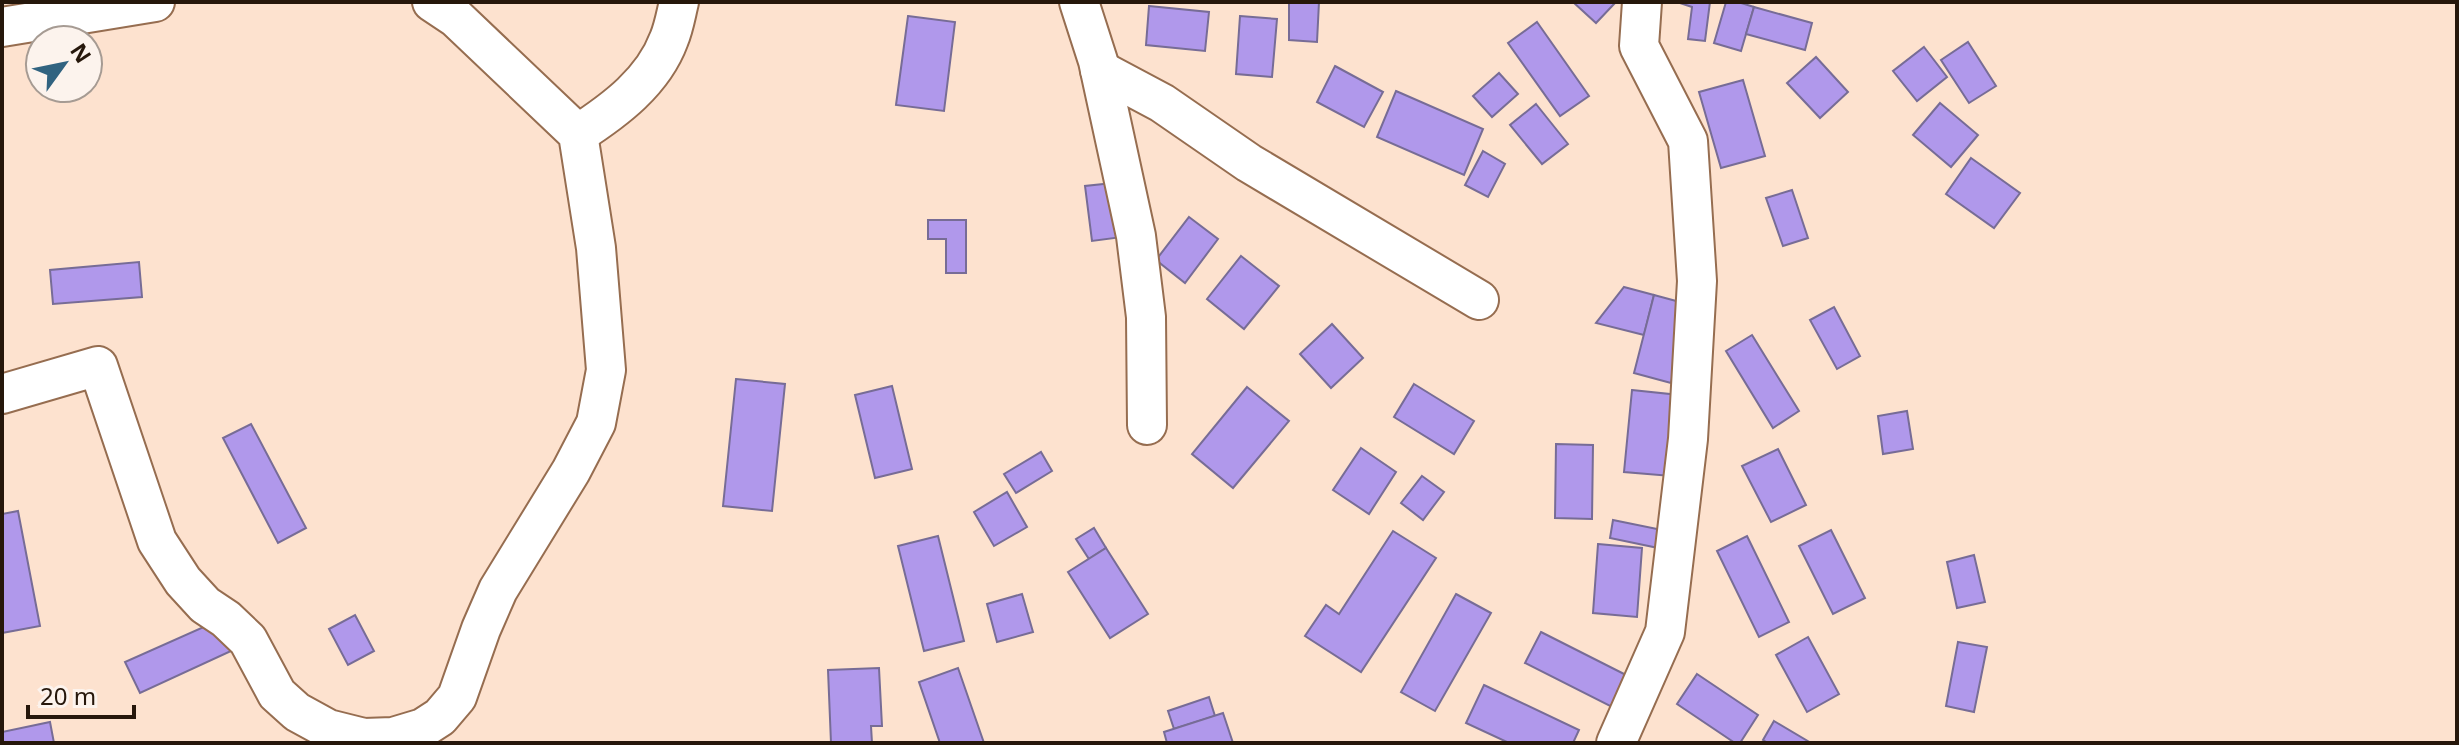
<svg xmlns="http://www.w3.org/2000/svg" width="2459" height="745" font-family="'Noto Sans',sans-serif">
  <style>
    .building { fill: #b098eb; stroke: #776c96; stroke-width: 2 }
    .lines { fill: none; stroke-linecap: round; stroke-linejoin: round }
    .street-casing { stroke: #966d50; stroke-width: 42 }
    .street { stroke: #fff; stroke-width: 38 }
  </style>
  <rect width="100%" height="100%" fill="#fde2cf"/>
  <g class="building">
    <polygon points="1289,2 1319,2 1317,42 1289,40"/>
    <polygon points="1573,2 1614,2 1615,3 1596,23"/>
    <polygon points="1677,2 1710,2 1705,41 1688,39 1692,7"/>
    <polygon points="1726,2 1738,2 1754,7 1741,51 1714,43"/>
    <polygon points="1149,6 1209,12 1205,51 1146,45"/>
    <polygon points="1754,7 1812,23 1805,50 1746,34"/>
    <polygon points="908,16 955,22 944,111 896,105"/>
    <polygon points="1240,16 1277,19 1272,77 1236,74"/>
    <polygon points="1537,22 1589,96 1560,116 1508,43"/>
    <polygon points="1968,42 1996,86 1969,103 1941,60"/>
    <polygon points="1924,47 1947,77 1917,101 1893,71"/>
    <polygon points="1816,57 1848,92 1820,118 1787,83"/>
    <polygon points="1335,66 1383,92 1364,127 1317,102"/>
    <polygon points="1499,73 1518,94 1492,117 1473,96"/>
    <polygon points="1743,80 1765,156 1721,168 1699,92"/>
    <polygon points="1396,91 1483,129 1464,175 1377,137"/>
    <polygon points="1940,103 1978,135 1951,167 1913,135"/>
    <polygon points="1536,104 1568,144 1542,164 1510,125"/>
    <polygon points="1483,151 1505,164 1488,197 1465,185"/>
    <polygon points="1971,158 2020,193 1994,228 1946,194"/>
    <polygon points="1122,182 1130,236 1092,241 1085,186"/>
    <polygon points="1792,190 1808,238 1783,246 1766,198"/>
    <polygon points="1189,217 1218,239 1185,283 1156,260"/>
    <polygon points="928,220 966,220 966,273 946,273 946,239 928,239"/>
    <polygon points="1241,256 1279,286 1244,329 1207,299"/>
    <polygon points="139,262 142,297 53,304 50,270"/>
    <polygon points="1624,287 1654,295 1644,335 1596,323"/>
    <polygon points="1654,295 1691,305 1671,383 1634,373"/>
    <polygon points="1834,307 1860,356 1837,369 1810,320"/>
    <polygon points="1332,324 1363,358 1331,388 1300,354"/>
    <polygon points="1752,335 1799,411 1773,428 1726,351"/>
    <polygon points="736,379 785,384 772,511 723,506"/>
    <polygon points="1414,384 1474,421 1454,454 1394,417"/>
    <polygon points="892,386 912,469 875,478 855,395"/>
    <polygon points="1247,387 1289,421 1233,488 1192,454"/>
    <polygon points="1632,390 1679,395 1671,476 1624,472"/>
    <polygon points="1907,411 1913,449 1883,454 1878,416"/>
    <polygon points="251,424 306,528 278,543 223,438"/>
    <polygon points="1556,444 1593,445 1592,519 1555,518"/>
    <polygon points="1361,448 1396,472 1369,514 1333,490"/>
    <polygon points="1778,449 1806,505 1771,522 1742,466"/>
    <polygon points="1041,452 1052,471 1016,493 1004,474"/>
    <polygon points="1422,476 1444,492 1423,520 1401,503"/>
    <polygon points="1007,492 1027,527 994,546 974,512"/>
    <polygon points="18,511 40,626 2,633 2,514"/>
    <polygon points="1613,520 1667,531 1663,549 1610,538"/>
    <polygon points="1094,528 1106,548 1089,559 1076,539"/>
    <polygon points="1831,530 1865,598 1833,614 1799,546"/>
    <polygon points="1393,531 1436,558 1361,672 1305,636 1326,605 1339,614"/>
    <polygon points="938,536 964,641 924,651 898,546"/>
    <polygon points="1747,536 1789,622 1759,637 1717,551"/>
    <polygon points="1598,544 1642,548 1637,617 1593,613"/>
    <polygon points="1106,548 1148,614 1110,638 1068,572"/>
    <polygon points="1974,555 1985,602 1957,608 1947,562"/>
    <polygon points="1022,594 1033,632 997,642 987,604"/>
    <polygon points="1456,594 1491,613 1435,711 1401,692"/>
    <polygon points="355,615 374,651 348,665 329,629"/>
    <polygon points="217,621 231,651 140,693 125,662"/>
    <polygon points="1541,632 1634,679 1618,710 1525,663"/>
    <polygon points="1808,637 1839,694 1807,712 1776,655"/>
    <polygon points="1958,642 1987,647 1974,712 1946,706"/>
    <polygon points="879,668 882,726 871,726 872,743 831,743 828,670"/>
    <polygon points="958,668 984,743 940,743 919,682"/>
    <polygon points="1697,674 1758,715 1740,743 1735,743 1677,704"/>
    <polygon points="1484,685 1579,730 1573,743 1509,743 1466,723"/>
    <polygon points="1209,697 1215,716 1174,729 1168,711"/>
    <polygon points="1223,713 1233,743 1167,743 1164,732"/>
    <polygon points="1774,721 1811,743 1768,743 1763,740"/>
    <polygon points="50,722 54,743 2,743 2,732"/>
  </g>
  <g class="lines">
    <g class="street-casing">
      <g id="street">
        <polyline points="1079,2 1098,61 1136,236 1146,317 1147,425"/>
        <polyline points="2,27 155,2"/>
        <polyline points="1100,70 1162,103 1249,163 1479,300"/>
        <path d="M578,134C615,110 653,82 669,39C674,27 676,14 679,2"/>
        <polyline points="2,394 98,366 157,541 183,581 205,605 226,619 248,640 277,694 297,712 328,729 364,738 393,737 423,728 440,717 457,697 481,629 498,590 571,471 596,423 606,370 596,248 578,134 456,18 432,2"/>
        <polyline points="1616,743 1665,632 1688,439 1697,281 1688,141 1639,46 1642,2"/>
      </g>
    </g>
    <use href="#street" class="street"/>
  </g>
  <rect width="2459" height="745" fill="none" stroke="#26170b" stroke-width="8"/>
  <g transform="translate(64 64) rotate(57)"><circle r="38" fill="#fcf3ed" stroke="#a69b93" stroke-width="2"/>
  <path d="M0-6L14 30L0 20L-14 30Z" fill="#316380"/>
  <text y="-12" font-size="22" font-weight="bold" text-anchor="middle" fill="#26170b">N</text>
  </g>
  <path d="M28 705v12h106v-12" fill="none" stroke="#26170b" stroke-width="4"/>
  <text x="40" y="705" font-size="24" fill="#26170b" stroke="#fcf3ed" stroke-width="6" paint-order="stroke">20 m</text>
</svg>
